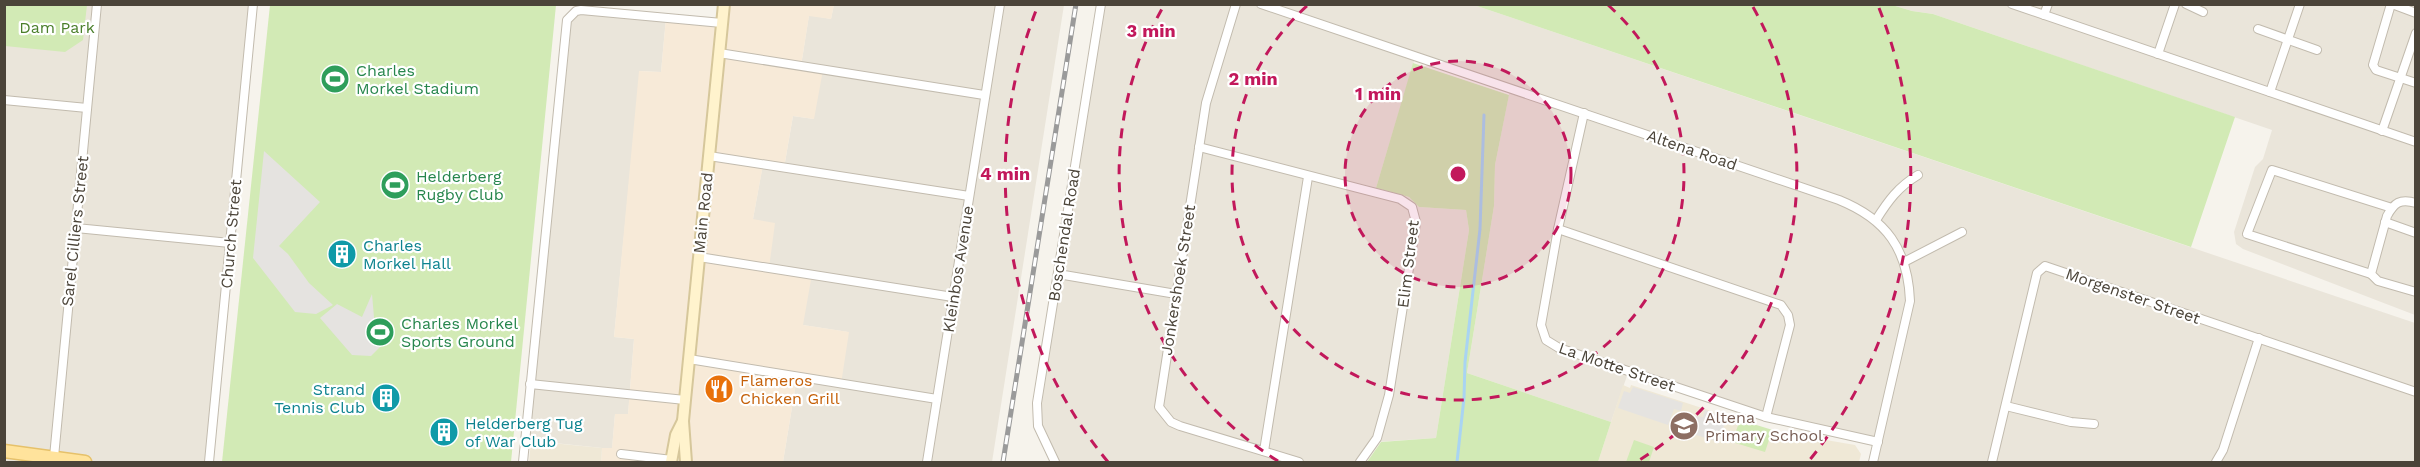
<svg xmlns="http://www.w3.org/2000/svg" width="2420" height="467" font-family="'Work Sans',sans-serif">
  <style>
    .residential { fill: #eae5da }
    .commercial { fill: #f7ead8 }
    .education { fill: #efe8d6 }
    .green { fill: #d2eab5 }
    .parking { fill: #e5e3e0 }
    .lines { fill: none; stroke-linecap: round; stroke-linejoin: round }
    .stream { stroke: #a9d4f2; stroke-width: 3 }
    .minor-casing { stroke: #c2bbae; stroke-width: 10 }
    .secondary-casing { stroke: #d6c79b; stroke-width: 14 }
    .primary-casing { stroke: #e6c16a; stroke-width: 15 }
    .minor { stroke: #fff; stroke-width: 8 }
    .secondary { stroke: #fff3cd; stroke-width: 10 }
    .primary { stroke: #ffe39c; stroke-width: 12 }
    .rail-casing { stroke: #9a9a9a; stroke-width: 5 }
    .rail { stroke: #fff; stroke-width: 3; stroke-dasharray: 9; stroke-linecap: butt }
    .ring { fill: none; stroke: #c2185b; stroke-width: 3; stroke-dasharray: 10 8 }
    .labels { text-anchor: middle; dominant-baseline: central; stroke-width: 4.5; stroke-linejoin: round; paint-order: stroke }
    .park-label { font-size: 16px; fill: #4a7f2a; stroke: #fff }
    .leisure-label { font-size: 16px; fill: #27864d; stroke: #fff; text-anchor: start }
    .street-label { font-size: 16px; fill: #4b4439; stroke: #fff }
    .culture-label { font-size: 16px; fill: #0d838f; stroke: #fff; text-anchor: start }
    .food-label { font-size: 16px; fill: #c56008; stroke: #fff; text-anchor: start }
    .education-label { font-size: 16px; fill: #785e54; stroke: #fff; text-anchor: start }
    .centre { fill: #c2185b; stroke: #fff; stroke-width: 3 }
    .ring-label { font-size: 18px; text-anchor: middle; font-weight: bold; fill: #c2185b; stroke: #fff; stroke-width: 4.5; stroke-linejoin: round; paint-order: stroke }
  </style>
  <rect width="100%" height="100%" fill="#f6f3ec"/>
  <g class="residential">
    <polygon points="834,4 1064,5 992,462 783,462 797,377 848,332 803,325 768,268 753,219 763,164 784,168 793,116 814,119 801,66 809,15 831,19"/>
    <polygon points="4,5 252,5 208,462 5,462"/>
    <polygon points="1098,5 1474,5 2415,323 2415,462 1873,462 1878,442 1804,428 1628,373 1611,422 1467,373 1494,206 1495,165 1510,89 1415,58 1376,188 1409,197 1419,207 1466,210 1469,230 1436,438 1376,442 1361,462 1055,462 1041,436 1037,403"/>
    <polygon points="1892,5 2415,5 2415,315 2243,249 2236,244 2234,232 2255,167 2263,159 2272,130 1933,14 1912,11"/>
    <polygon points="576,12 666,18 661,72 640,71 614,337 634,339 628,415 615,414 612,449 526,440 566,26"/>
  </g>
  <polygon class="commercial" points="725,5 834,5 831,19 809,16 801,66 823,70 814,119 793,116 784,168 763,165 753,219 775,223 769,268 812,274 803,325 849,332 841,384 797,377 783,462 686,462 684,423 672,462 601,462 602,448 612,448 615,414 628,414 634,339 614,337 639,71 661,72 666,18 723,23"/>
  <g class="education">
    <polygon points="1623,385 1630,388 1631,385 1773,431 1855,445 1861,454 1859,462 1598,462"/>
    <polygon points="531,441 602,448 601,462 529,462"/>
  </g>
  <g class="green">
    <polygon points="4,5 87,5 83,40 65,52 5,46"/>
    <polygon points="270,5 556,5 511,462 222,462"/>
    <polygon points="1474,5 1892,5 1912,11 1933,14 2235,117 2191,247"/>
    <polygon points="1413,63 1509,95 1495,165 1494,206 1467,373 1611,422 1598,462 1367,462 1381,442 1436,438 1469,230 1466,210 1419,207 1409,197 1376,188"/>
    <polygon points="1740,420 1786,434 1784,442 1770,437 1765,452 1732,442"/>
    <polygon points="1634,440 1654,447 1649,462 1626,462"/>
  </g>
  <g class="parking">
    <polygon points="264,151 320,202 279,246 288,254 309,283 333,305 316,314 295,312 253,258"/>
    <polygon points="372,294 375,329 387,340 371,356 352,355 320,318 337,304 362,317"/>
    <polygon points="1633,387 1683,403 1681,411 1674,409 1668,425 1618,408 1624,391 1630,393"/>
    <polygon points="1705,410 1727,418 1718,442 1690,433 1696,416 1703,417"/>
  </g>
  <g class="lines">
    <polyline class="stream" points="1457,462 1464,398 1465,362 1480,229 1484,115"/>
    <g class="minor-casing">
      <g id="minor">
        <polyline points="1236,4 1206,103 1159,407 1171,422 1180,426 1299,462"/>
        <path d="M1261,4L1839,200C1886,219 1908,249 1910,301L1873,462"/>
        <polyline points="2012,4 2416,142"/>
        <polyline points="2186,4 2203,12"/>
        <polyline points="2391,4 2373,65 2376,70 2416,83"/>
        <polyline points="2392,4 2416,13"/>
        <polyline points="2044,15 2048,4"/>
        <polyline points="2258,29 2317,50"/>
        <polyline points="719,53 984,95"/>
        <polyline points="2158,54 2175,4"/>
        <polyline points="2270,92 2300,4"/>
        <polyline points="4,100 87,108"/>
        <polyline points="1584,113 1558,229 1541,325 1546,340 1559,348 1766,417 1878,442"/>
        <polyline points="2382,131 2416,33"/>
        <polyline points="1199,147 1400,199 1412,207 1416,222 1415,230 1389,395 1377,438 1360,462"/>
        <polyline points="709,156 969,196"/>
        <path d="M2416,203C2400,198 2394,203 2387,216L2371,274L2378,281L2416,292"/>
        <path d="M1876,220C1888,201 1898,187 1918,175"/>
        <polyline points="2385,222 2416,233"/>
        <polyline points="76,228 230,243"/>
        <polyline points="1558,229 1781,305 1788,315 1790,325 1766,417"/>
        <polyline points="699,257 953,297"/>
        <polyline points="1904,262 1962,232"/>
        <polyline points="1058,274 1176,294"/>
        <polyline points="2371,274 2247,234 2272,170 2392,208"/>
        <polyline points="689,359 937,399"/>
        <polyline points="530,384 685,400"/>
        <polyline points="2006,406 2071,422 2094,424"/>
        <polyline points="1264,451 1308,177"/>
        <polyline points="621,454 672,460"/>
        <polyline points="54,457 97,4"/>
        <polyline points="209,462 253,4"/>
        <polyline points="523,462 567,20 576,11 581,10 722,23"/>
        <polyline points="927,462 1000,4"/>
        <polyline points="1055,462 1038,426 1037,403 1101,4"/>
        <polyline points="1992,462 2037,273 2045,266 2416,392"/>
        <polyline points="2216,462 2223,450 2259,338"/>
      </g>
    </g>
    <g class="secondary-casing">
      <g id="secondary">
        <polyline points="671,462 676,435 683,421"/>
        <polyline points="686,462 683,421 685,400 724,4"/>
      </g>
    </g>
    <g class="primary-casing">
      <polyline id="primary" points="4,451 85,462"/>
    </g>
    <use href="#minor" class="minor"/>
    <use href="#secondary" class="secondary"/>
    <use href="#primary" class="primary"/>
    <g class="rail-casing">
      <polyline id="rail" points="1003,462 1076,4"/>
    </g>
    <use href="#rail" class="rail"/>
  </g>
  <circle cx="1458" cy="174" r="113" fill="#c2185b" fill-opacity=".12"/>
  <g class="ring">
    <circle cx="1458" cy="174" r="113"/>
    <path d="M1608 5A226 226 0 1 1 1308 5"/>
    <path d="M1278 461A339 339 0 0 1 1163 7M1753 7A339 339 0 0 1 1638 461"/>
    <path d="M1108 462A453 453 0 0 1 1037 8M1879 8A453 453 0 0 1 1808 462"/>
  </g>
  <defs>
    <g id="stadium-disc" transform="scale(1.5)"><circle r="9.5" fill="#2e9e5b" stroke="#fff"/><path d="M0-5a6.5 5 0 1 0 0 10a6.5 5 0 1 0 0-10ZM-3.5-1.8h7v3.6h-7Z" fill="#fff"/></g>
    <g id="building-disc" transform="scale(1.5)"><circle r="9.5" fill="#0f9aa8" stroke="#fff"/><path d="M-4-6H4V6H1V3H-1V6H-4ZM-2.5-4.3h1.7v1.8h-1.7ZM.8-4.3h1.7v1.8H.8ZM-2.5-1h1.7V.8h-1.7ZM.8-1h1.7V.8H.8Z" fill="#fff"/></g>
    <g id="restaurant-disc" transform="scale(1.5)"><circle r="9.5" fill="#e8710a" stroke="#fff"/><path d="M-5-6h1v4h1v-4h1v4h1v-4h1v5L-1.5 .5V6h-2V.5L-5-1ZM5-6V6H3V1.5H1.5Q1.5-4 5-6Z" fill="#fff"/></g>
    <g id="school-disc" transform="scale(1.5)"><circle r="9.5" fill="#8d6e63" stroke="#fff"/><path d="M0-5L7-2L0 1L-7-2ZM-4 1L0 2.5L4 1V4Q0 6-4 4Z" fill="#fff"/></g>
  </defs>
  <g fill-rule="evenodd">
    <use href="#stadium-disc" x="335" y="79"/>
    <use href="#stadium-disc" x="395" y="185"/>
    <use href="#building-disc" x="342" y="254"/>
    <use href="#stadium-disc" x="380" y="332"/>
    <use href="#restaurant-disc" x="719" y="389"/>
    <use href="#building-disc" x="386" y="398"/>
    <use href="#school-disc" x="1684" y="426"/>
    <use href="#building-disc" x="444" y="432"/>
  </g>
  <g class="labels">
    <g class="park-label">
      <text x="57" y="27">Dam Park</text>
    </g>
    <g class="leisure-label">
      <text x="356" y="70">Charles<tspan x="356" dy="18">Morkel Stadium</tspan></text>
      <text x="416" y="176">Helderberg<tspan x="416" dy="18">Rugby Club</tspan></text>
      <text x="401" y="323">Charles Morkel<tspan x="401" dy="18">Sports Ground</tspan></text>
    </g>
    <g class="street-label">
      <text transform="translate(1692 150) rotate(19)">Altena Road</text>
      <text transform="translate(703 213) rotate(-84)">Main Road</text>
      <text transform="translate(75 231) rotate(-84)">Sarel Cilliers Street</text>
      <text transform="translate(231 234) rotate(-85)">Church Street</text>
      <text transform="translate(1064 235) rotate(-81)">Boschendal Road</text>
      <text transform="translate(1408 264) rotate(-83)">Elim Street</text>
      <text transform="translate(958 269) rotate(-81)">Kleinbos Avenue</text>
      <text transform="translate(1178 280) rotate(-81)">Jonkershoek Street</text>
      <text transform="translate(2133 296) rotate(19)">Morgenster Street</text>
      <text transform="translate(1617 367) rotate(19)">La Motte Street</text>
    </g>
    <g class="culture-label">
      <text x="363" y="245">Charles<tspan x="363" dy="18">Morkel Hall</tspan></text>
      <text x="365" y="389" text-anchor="end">Strand<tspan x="365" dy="18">Tennis Club</tspan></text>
      <text x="465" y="423">Helderberg Tug<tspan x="465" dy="18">of War Club</tspan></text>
    </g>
    <g class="food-label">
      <text x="740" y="380">Flameros<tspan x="740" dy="18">Chicken Grill</tspan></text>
    </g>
    <g class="education-label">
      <text x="1705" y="417">Altena<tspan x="1705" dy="18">Primary School</tspan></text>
    </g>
  </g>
  <circle cx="1458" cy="174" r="9" class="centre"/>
  <g class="ring-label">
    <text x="1151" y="37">3 min</text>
    <text x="1253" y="85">2 min</text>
    <text x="1378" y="100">1 min</text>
    <text x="1005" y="180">4 min</text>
  </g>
  <rect width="2420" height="467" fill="none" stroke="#4b4439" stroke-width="12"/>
</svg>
